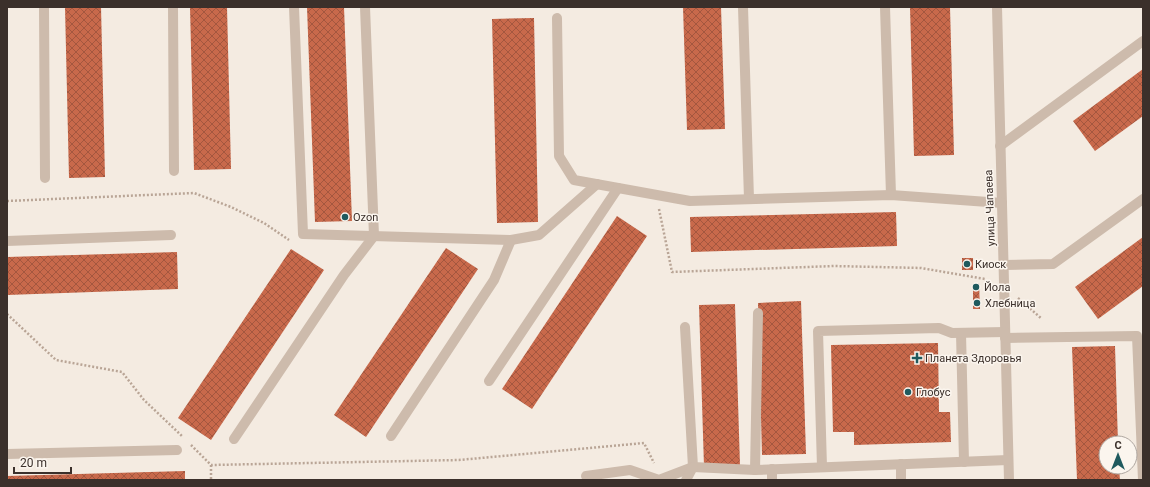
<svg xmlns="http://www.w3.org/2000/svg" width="1150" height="487" font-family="Roboto,sans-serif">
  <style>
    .building { fill: url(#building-cross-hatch) }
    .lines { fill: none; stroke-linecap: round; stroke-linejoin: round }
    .path { stroke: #b9a596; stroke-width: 2.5; stroke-dasharray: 2 2; stroke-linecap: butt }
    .minor { stroke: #cdbbac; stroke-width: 10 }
    .poi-dot { fill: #1f5a5e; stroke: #fbf5ee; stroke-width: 1.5 }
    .labels { text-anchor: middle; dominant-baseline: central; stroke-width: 3; stroke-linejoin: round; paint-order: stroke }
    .street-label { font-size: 11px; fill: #3b302b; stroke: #fbf5ee }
    .poi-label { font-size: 11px; fill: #3b302b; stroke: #fbf5ee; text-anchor: start }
  </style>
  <defs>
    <pattern id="building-cross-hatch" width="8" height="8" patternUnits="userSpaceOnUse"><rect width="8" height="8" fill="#c8694b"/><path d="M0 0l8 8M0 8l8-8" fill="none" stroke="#a4573f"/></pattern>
  </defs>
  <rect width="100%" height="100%" fill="#f4ebe1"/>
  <g class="building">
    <polygon points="65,7 101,7 105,177 69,178"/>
    <polygon points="190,7 227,7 231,169 194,170"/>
    <polygon points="307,7 344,7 352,221 315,222"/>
    <polygon points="683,7 721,7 725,129 687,130"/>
    <polygon points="910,7 950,7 954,155 914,156"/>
    <polygon points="534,18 538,222 497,223 492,19"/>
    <polygon points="1143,69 1143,116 1095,151 1073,121"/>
    <polygon points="896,212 897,246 691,252 690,217"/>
    <polygon points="617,216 647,236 532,409 502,389"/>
    <polygon points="1143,237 1143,286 1098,319 1075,287"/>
    <polygon points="446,248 478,269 366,437 334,415"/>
    <polygon points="291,249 324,270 211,440 178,418"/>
    <polygon points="177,252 178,289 7,295 7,257"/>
    <rect x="962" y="258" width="11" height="12"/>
    <polygon points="979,283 980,309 973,309 973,284"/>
    <polygon points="801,301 806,454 762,455 758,303"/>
    <polygon points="735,304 740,466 704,467 699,305"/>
    <polygon points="938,343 939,412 950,412 951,442 854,445 854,432 833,432 831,345"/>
    <polygon points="1115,346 1118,443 1106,443 1106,467 1119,467 1120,480 1077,480 1072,347"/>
    <polygon points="185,471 185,480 7,480 7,476"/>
  </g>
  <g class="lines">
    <g class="path">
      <polyline points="7,201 194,193 231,207 264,223 289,240"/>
      <polyline points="659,209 672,272 834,266 921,268 985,279"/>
      <polyline points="1018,298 1042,319"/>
      <polyline points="7,314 56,360 122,372 144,400 183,437"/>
      <polyline points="191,445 211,465 459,460 644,443 654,463"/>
      <polyline points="211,465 211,480"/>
    </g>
    <g class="minor">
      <polyline points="44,7 45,178"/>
      <polyline points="173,7 174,171"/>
      <polyline points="294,7 303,234 511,240 539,235 597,184"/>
      <polyline points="743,7 749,199"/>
      <polyline points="885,7 891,195"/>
      <polyline points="997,7 1009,480"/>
      <polyline points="557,18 559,156 574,180 690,201 891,195 1002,203"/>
      <polyline points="1000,146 1143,41"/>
      <polyline points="7,241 171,235"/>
      <polyline points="1004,265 1053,264 1143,199"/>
      <polyline points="685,327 693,467 755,470 1008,460"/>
      <polyline points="961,333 964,462"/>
      <polyline points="1005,338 1137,336 1143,480"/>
      <polyline points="489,381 618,188"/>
      <polyline points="391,436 494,280 511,240"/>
      <polyline points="234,439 344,275 374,236 365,7"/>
      <polyline points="7,454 177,450"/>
      <polyline points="901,464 901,480"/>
      <polyline points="822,467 818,331 939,328 952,333 1005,332"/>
      <polyline points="755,470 758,313"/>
      <polyline points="586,476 630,470 659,480 693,467"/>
      <polyline points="686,480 693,467"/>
      <polyline points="772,480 772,469"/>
    </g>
  </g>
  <g class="poi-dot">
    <circle cx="345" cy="217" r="4"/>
    <circle cx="967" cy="264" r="4"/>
    <circle cx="976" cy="287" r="4"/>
    <circle cx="977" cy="303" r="4"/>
    <path d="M915 352h4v4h4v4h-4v4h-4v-4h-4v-4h4z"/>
    <circle cx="908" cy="392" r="4"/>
  </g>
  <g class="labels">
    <g class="street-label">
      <text transform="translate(990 208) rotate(-92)">улица Чапаева</text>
    </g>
    <g class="poi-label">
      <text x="353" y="217">Ozon</text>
      <text x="975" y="264">Киоск</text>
      <text x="984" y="287">Йола</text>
      <text x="985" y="303">Хлебница</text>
      <text x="925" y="358">Планета Здоровья</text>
      <text x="916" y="392">Глобус</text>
    </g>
  </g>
  <rect width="1150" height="487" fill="none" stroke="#3b302b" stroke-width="16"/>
  <g transform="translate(1118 455)"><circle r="19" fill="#fbf5ee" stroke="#aea6a0"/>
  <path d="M0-3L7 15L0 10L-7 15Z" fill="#1f5a5e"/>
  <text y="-6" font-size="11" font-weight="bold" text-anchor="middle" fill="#3b302b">С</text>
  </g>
  <path d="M14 467v6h57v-6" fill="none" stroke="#3b302b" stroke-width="2"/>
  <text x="20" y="467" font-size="12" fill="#3b302b" stroke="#fbf5ee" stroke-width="3" paint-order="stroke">20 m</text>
</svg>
